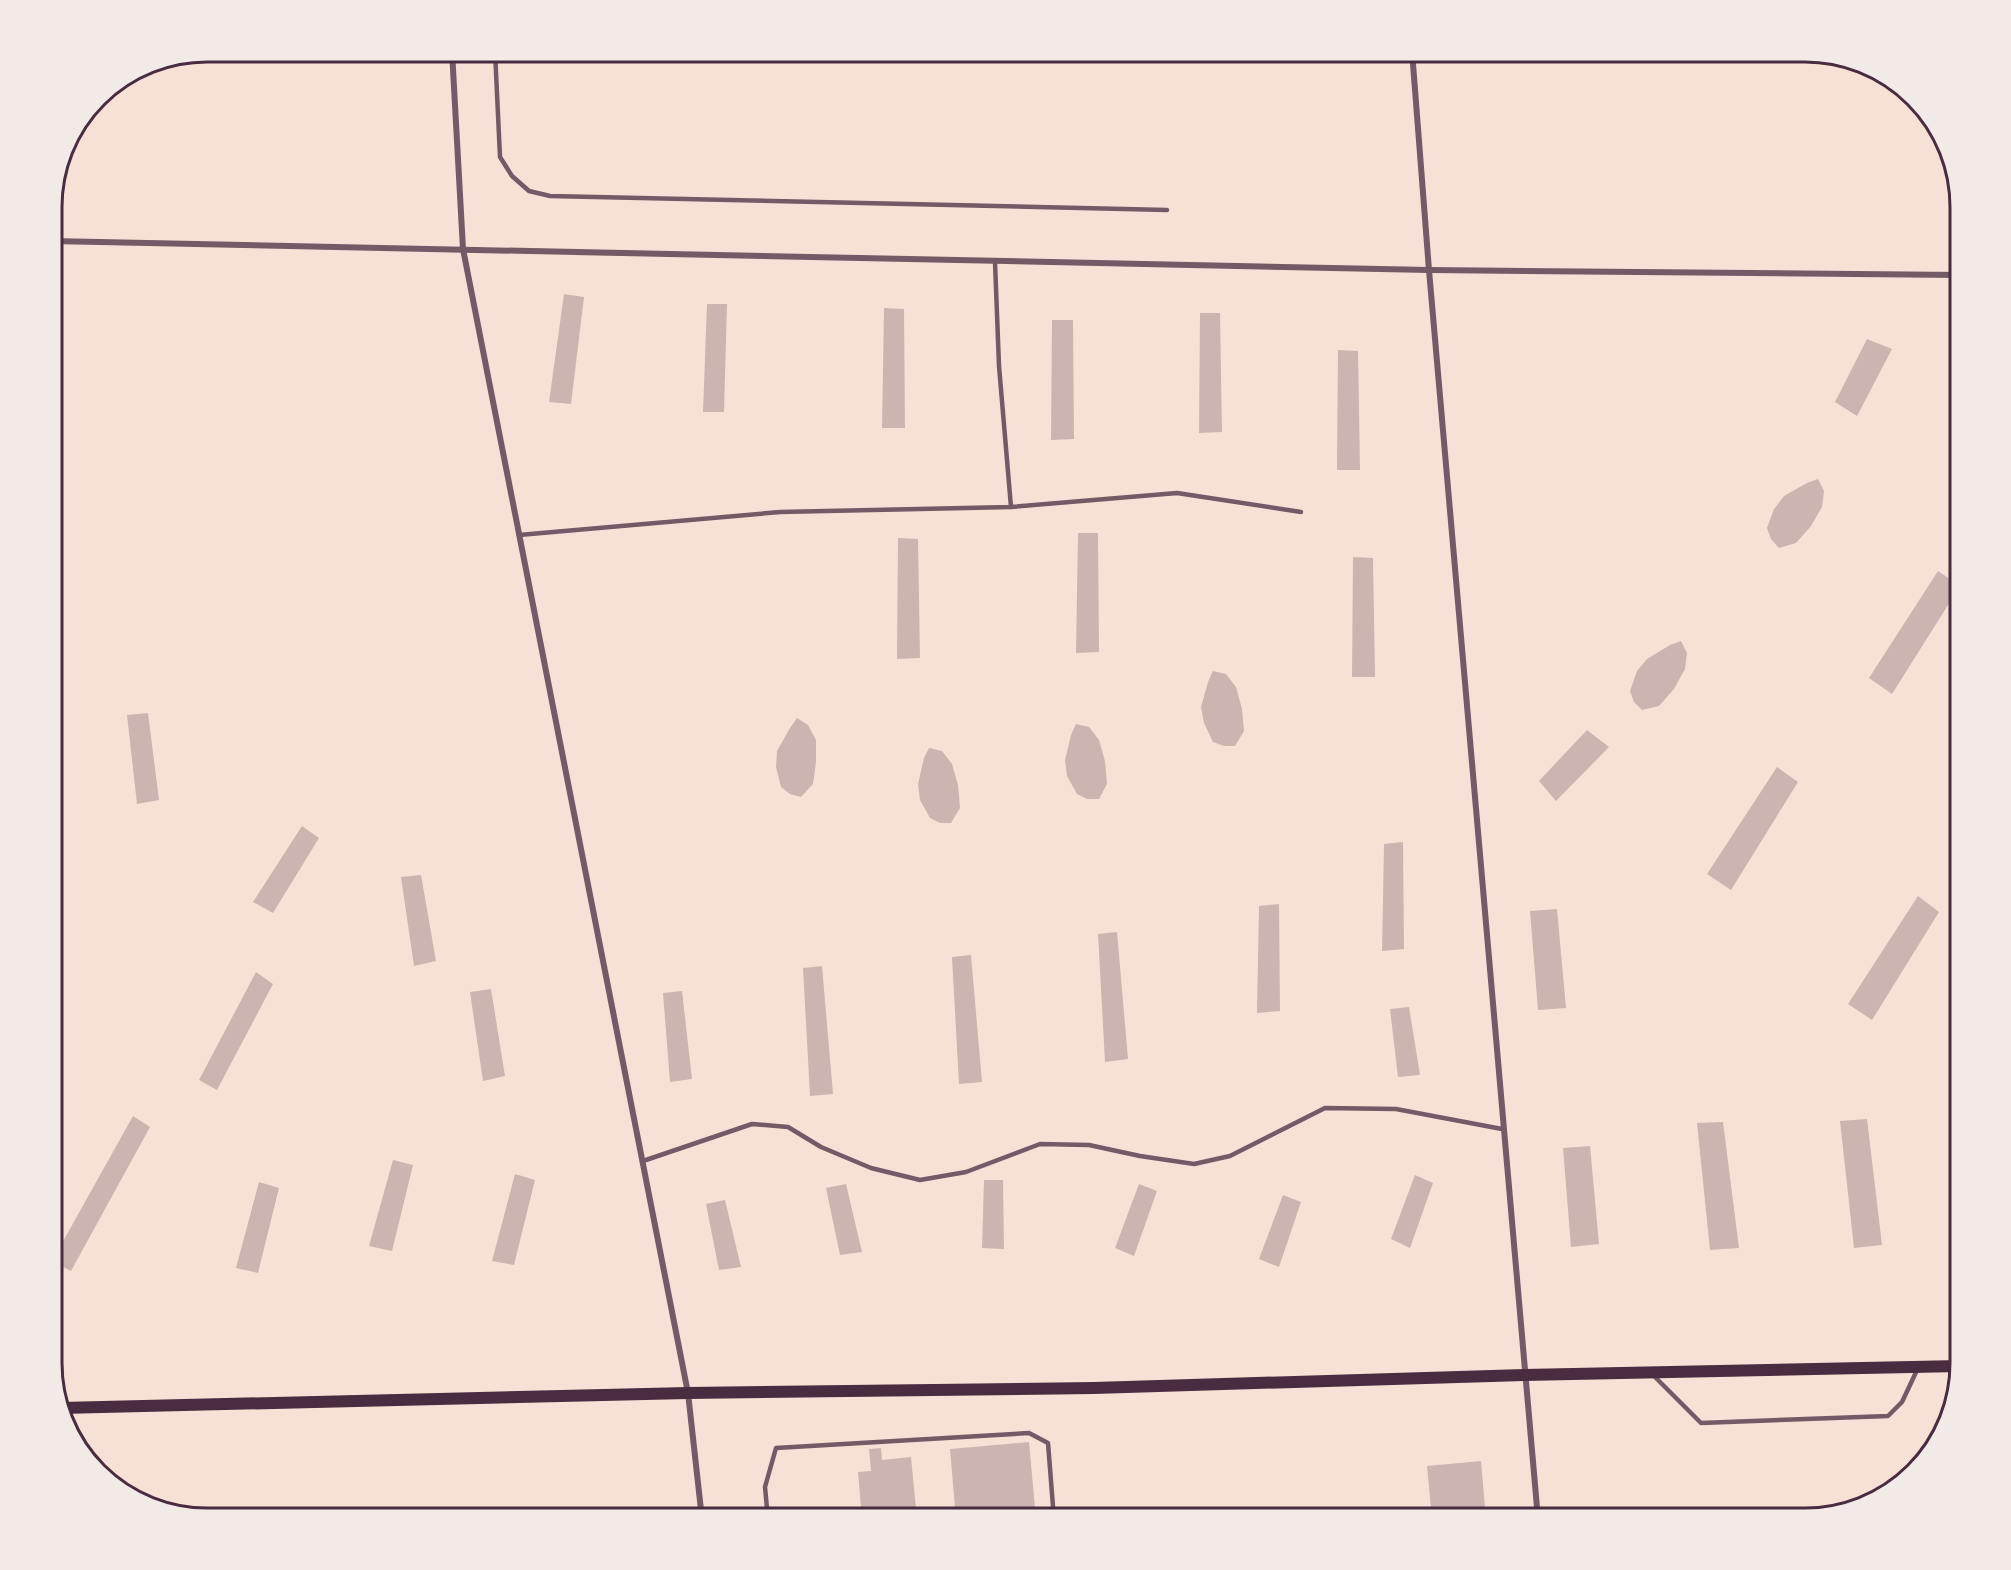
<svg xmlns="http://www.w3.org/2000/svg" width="2011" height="1570" font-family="'PT Sans Narrow',sans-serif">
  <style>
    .building { fill: #ccb4b1 }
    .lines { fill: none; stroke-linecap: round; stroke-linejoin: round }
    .service { stroke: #755966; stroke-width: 4.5 }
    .minor { stroke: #755966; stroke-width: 6 }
    .secondary { stroke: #4a2c40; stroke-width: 12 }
    .rim { fill: none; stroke: #4a2c40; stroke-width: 3 }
  </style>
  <rect width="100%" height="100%" fill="#f7e1d7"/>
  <g class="building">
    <polygon points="564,294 584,297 571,404 549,402"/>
    <polygon points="707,304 727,304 724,412 703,412"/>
    <polygon points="884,308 904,309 905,428 882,428"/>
    <polygon points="1200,313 1220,313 1222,432 1199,433"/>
    <polygon points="1052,320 1073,320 1074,439 1051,440"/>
    <polygon points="1867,339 1892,349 1857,416 1835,402"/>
    <polygon points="1338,350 1358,351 1360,470 1337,470"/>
    <polygon points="1818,479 1824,491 1822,507 1811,526 1796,543 1779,548 1771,539 1767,528 1774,509 1784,496 1807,483"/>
    <polygon points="1078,533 1098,533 1099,652 1076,653"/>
    <polygon points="898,538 918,539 920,658 897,659"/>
    <polygon points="1353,557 1373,558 1375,677 1352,677"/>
    <polygon points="1938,571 1960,586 1892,694 1869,678"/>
    <polygon points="1681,641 1687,653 1685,669 1674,689 1659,706 1642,710 1634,702 1630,691 1637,671 1647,659 1670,645"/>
    <polygon points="1213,671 1226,674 1236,687 1242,709 1244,731 1235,746 1224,746 1213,742 1204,723 1201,707 1208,682"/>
    <polygon points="148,713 159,800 137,804 127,715"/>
    <polygon points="797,718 808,725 816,740 816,762 813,784 801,797 790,794 781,787 776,767 777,751 790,728"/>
    <polygon points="1076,724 1089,727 1099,740 1105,761 1107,784 1099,799 1087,799 1077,794 1067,776 1065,760 1071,735"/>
    <polygon points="1587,730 1609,747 1556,801 1539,781"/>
    <polygon points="929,748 942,751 952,764 958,785 960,808 951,823 940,823 930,818 920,800 918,784 924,758"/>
    <polygon points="1777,767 1798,782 1731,890 1707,874"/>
    <polygon points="302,826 319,838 273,913 253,902"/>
    <polygon points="1403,842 1404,949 1382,951 1384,844"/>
    <polygon points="421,875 436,961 414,966 401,877"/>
    <polygon points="1918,896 1939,912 1872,1020 1848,1004"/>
    <polygon points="1279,904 1280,1011 1257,1013 1259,906"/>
    <polygon points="1557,909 1566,1008 1538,1010 1530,911"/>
    <polygon points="1117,932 1128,1059 1105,1062 1098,934"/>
    <polygon points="971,955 982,1082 959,1084 952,957"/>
    <polygon points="822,966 833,1094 810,1096 803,968"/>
    <polygon points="256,972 273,984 217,1090 199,1080"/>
    <polygon points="491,989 505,1076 483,1081 470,992"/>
    <polygon points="682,991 692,1079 670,1082 663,993"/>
    <polygon points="1409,1007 1420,1075 1398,1077 1390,1009"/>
    <polygon points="133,1116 150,1127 71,1271 52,1261"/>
    <polygon points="1867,1119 1882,1245 1854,1248 1840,1121"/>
    <polygon points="1723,1122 1739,1248 1710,1250 1697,1123"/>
    <polygon points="1590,1146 1599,1244 1571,1247 1563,1148"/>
    <polygon points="393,1160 413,1165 392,1251 369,1246"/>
    <polygon points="515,1174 535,1180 514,1265 492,1261"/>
    <polygon points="1415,1175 1433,1183 1410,1248 1391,1239"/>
    <polygon points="984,1180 1003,1180 1004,1249 982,1248"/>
    <polygon points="259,1182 279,1188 258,1273 236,1268"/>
    <polygon points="846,1184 862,1252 840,1255 826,1188"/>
    <polygon points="1139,1184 1157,1191 1134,1256 1115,1248"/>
    <polygon points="1283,1195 1301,1202 1279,1267 1259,1259"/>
    <polygon points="725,1200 741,1267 719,1270 706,1204"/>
    <polygon points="1029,1442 1036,1519 956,1519 950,1449"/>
    <polygon points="881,1448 882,1460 911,1457 917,1519 862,1519 858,1472 871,1471 869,1449"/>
    <polygon points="1481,1461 1486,1519 1432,1519 1427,1466"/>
  </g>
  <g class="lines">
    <g class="service">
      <polyline points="495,51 500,157 512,176 529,191 550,196 1167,210"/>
      <polyline points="995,262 999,366 1011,507"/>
      <polyline points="519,535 780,512 1011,507 1177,493 1301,512"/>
      <polyline points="643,1161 752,1124 788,1127 821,1147 871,1168 920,1180 966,1172 1040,1144 1089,1145 1140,1156 1194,1164 1230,1156 1325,1108 1396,1109 1502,1129"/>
      <polyline points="1653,1375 1701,1423 1888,1416 1902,1402 1918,1368"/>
      <polyline points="768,1519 765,1487 776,1448 1029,1433 1048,1443 1054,1519"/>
    </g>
    <g class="minor">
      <polyline points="452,51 463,249 688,1393 702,1519"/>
      <polyline points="1412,51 1429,270 1538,1519"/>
      <polyline points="51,241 1429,270 1960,275"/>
    </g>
    <polyline class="secondary" points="61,1408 688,1393 1094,1388 1524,1375 1960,1366"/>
  </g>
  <path d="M0 0H2011V1570H0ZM207 62H1805A145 145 0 0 1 1950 207V1363A145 145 0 0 1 1805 1508H207A145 145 0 0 1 62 1363V207A145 145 0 0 1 207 62Z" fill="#f1eae7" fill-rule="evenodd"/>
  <path class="rim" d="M207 62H1805A145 145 0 0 1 1950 207V1363A145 145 0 0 1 1805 1508H207A145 145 0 0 1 62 1363V207A145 145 0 0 1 207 62Z"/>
</svg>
